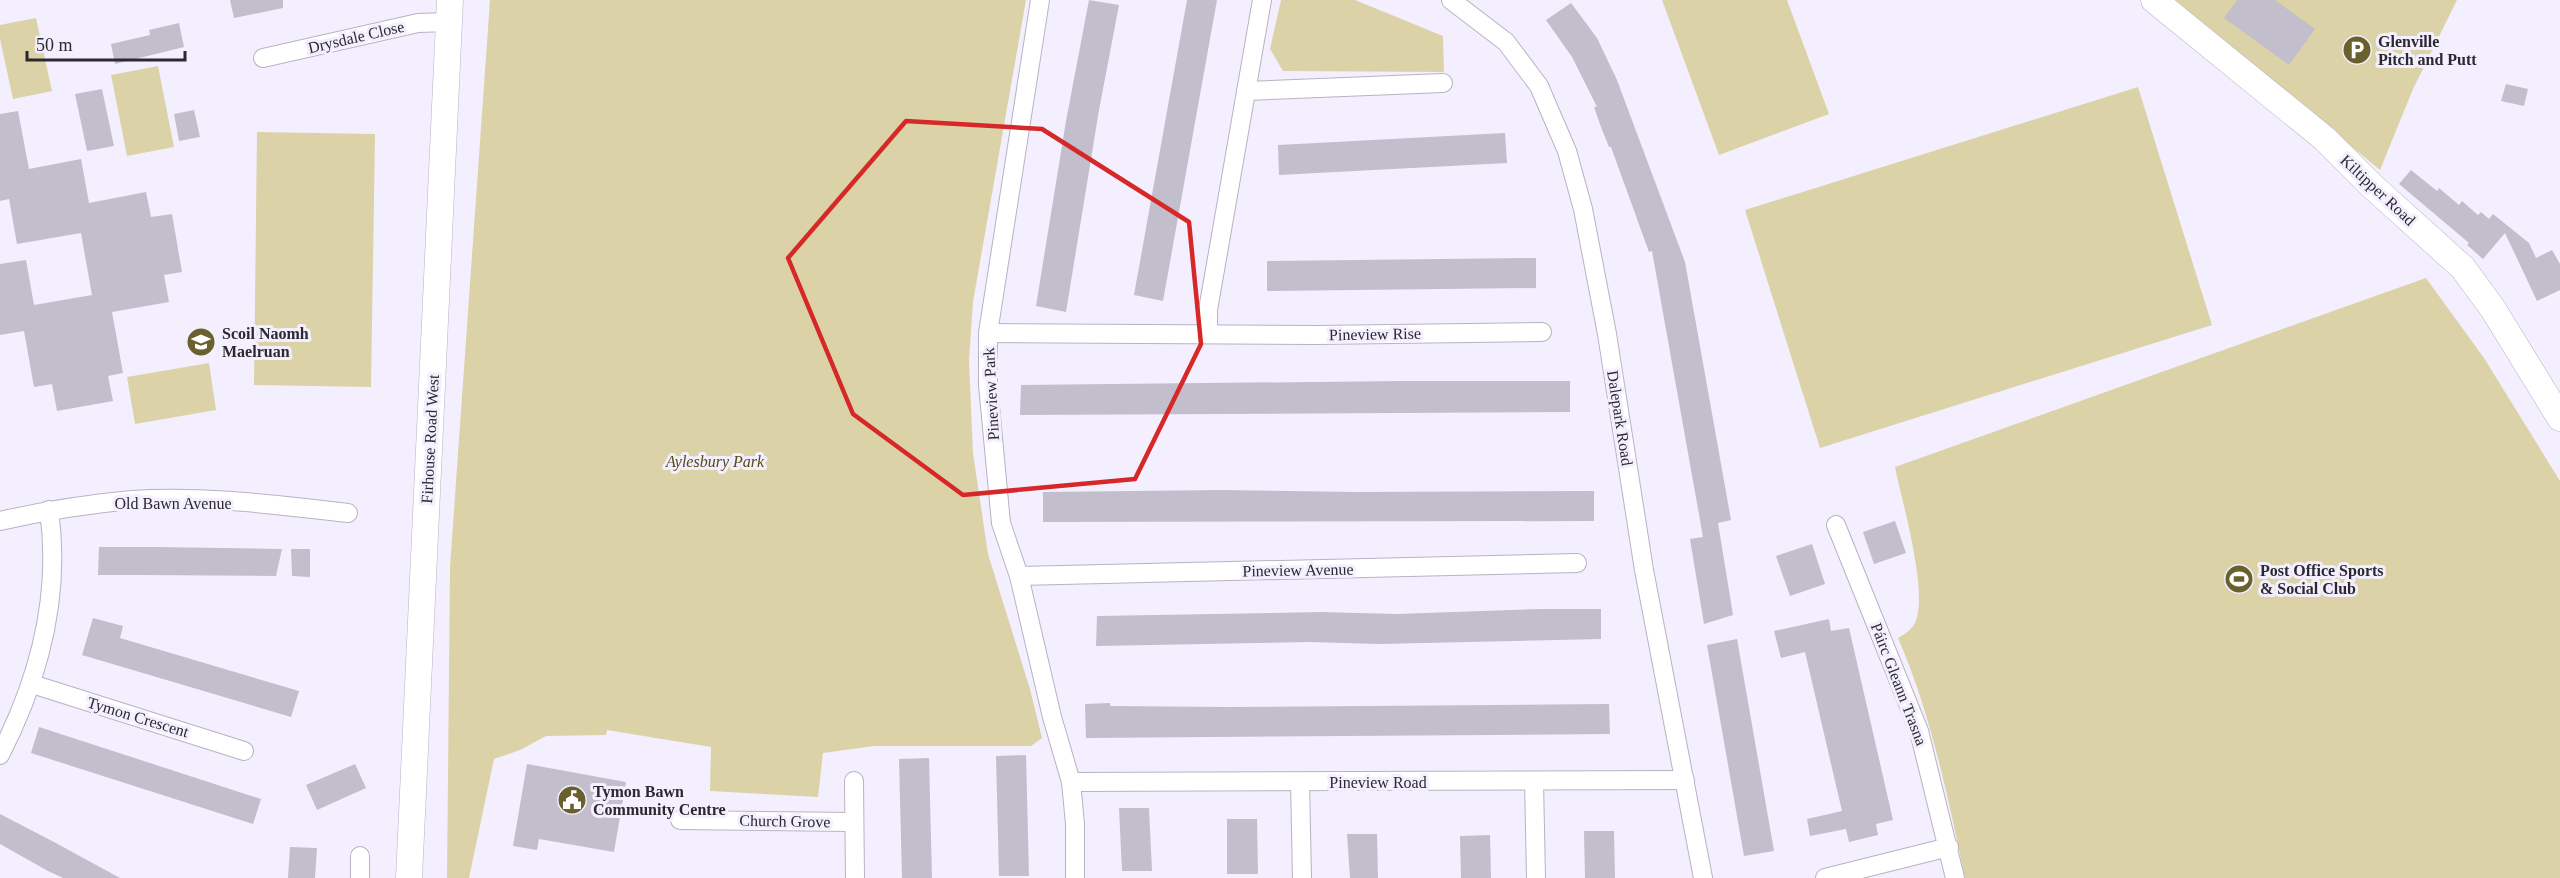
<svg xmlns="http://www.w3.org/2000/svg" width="2560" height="878" font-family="Georgia,serif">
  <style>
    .green { fill: #dbd3a7 }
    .building { fill: #c2becc }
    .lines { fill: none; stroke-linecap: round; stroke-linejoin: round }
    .street-casing { stroke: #b7b3c1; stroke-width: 20 }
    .secondary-casing { stroke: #b7b3c1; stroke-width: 27 }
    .street { stroke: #fff; stroke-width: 18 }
    .secondary { stroke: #fff; stroke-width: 26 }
    .marked { fill: none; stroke: #d62828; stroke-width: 4.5; stroke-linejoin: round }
    .labels { text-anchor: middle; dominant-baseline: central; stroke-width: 6; stroke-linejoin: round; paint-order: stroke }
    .street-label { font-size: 16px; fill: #2b292f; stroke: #f3efff }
    .poi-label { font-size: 16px; font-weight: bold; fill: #2b292f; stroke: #f3efff; text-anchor: start }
    .park-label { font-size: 16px; font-style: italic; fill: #554b12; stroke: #f3efff }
  </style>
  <rect width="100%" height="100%" fill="#f3efff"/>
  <g class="green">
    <polygon points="490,0 1026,0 973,302 969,360 973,453 988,554 1030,689 1042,738 1031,746 874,746 823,753 818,797 710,791 711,747 607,730 606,735 546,736 520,750 494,759 469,878 447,878 450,567"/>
    <polygon points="1281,0 1355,0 1443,36 1444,72 1283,71 1270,49"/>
    <polygon points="1662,0 1787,0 1829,114 1719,155"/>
    <polygon points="2174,0 2457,0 2413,89 2380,170"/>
    <polygon points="36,18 52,91 13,99 0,39 0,25"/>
    <polygon points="158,66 174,147 127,156 111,75"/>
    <polygon points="2138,87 2212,325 1820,448 1745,210"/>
    <polygon points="257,132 375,134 371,387 254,385"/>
    <path d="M2426,278L2484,358L2560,481V878H1965C1948,797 1931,714 1898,638C1905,634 1911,630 1915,623C1929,593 1902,502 1895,467Z"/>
    <polygon points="209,363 216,410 135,424 127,377"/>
  </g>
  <g class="building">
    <polygon points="230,0 283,0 283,8 234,18"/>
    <polygon points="1089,0 1119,5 1099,110 1066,312 1036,306 1066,121"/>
    <polygon points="1187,0 1217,0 1163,301 1134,295"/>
    <polygon points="2237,0 2275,0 2315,29 2289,65 2224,18"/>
    <polygon points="1571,3 1597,38 1617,80 1685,262 1731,520 1718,523 1733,615 1704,624 1690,539 1703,537 1652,251 1649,252 1611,147 1609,147 1601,127 1594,107 1597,107 1572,57 1546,20"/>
    <polygon points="179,23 184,47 115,64 111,44 150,35 149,30"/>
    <polygon points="2506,84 2528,89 2524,106 2501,101"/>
    <polygon points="102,89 114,146 87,151 75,94"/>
    <polygon points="194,110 200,137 179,141 174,114"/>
    <polygon points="18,111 29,169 81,159 89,203 146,192 151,217 172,214 182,272 164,275 169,302 112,312 123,373 108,376 113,401 57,411 52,384 34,387 24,331 0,335 0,264 26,260 34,305 92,295 81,233 17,244 9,199 0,201 0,114"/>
    <polygon points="1505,133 1507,163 1279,175 1278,145"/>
    <polygon points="2411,170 2437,191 2439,188 2459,205 2462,201 2478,215 2481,212 2489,219 2493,214 2529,243 2536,258 2552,250 2560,264 2560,290 2537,301 2505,233 2483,259 2467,245 2469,243 2399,184"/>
    <polygon points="1536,258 1536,288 1267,291 1267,261"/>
    <polygon points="1403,381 1570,381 1570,412 1020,415 1021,385"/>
    <polygon points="1223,490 1356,492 1594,491 1594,521 1043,522 1043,492"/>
    <polygon points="1895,521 1906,553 1874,564 1863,532"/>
    <polygon points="1812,544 1825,584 1790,596 1776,556"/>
    <polygon points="99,547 155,547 282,549 276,576 142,575 98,575"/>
    <polygon points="291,549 310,549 310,577 292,576"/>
    <polygon points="1542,609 1601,609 1601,639 1379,644 1310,642 1096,646 1097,616 1321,612 1396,614"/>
    <polygon points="93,618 123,626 120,638 299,691 291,717 82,655"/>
    <polygon points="1829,619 1831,631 1849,628 1893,820 1876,824 1878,835 1849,842 1846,829 1810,836 1807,819 1842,811 1805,652 1781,658 1774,631"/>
    <polygon points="1737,639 1774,851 1744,856 1707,645"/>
    <polygon points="1110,703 1110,706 1227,707 1609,704 1610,734 1086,738 1085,704"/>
    <polygon points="39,727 261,799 253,824 31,753"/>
    <polygon points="1026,755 1029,876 999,876 996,756"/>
    <polygon points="929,758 932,878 902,878 899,759"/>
    <polygon points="355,764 366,788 317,810 306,785"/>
    <polygon points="527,764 626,782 614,852 539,839 537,850 513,846"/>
    <polygon points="1119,808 1149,808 1152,871 1122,871"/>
    <polygon points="0,814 54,842 120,878 63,878 48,871 0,844"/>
    <polygon points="1227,819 1257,819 1258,874 1227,874"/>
    <polygon points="1584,831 1614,831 1615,878 1585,878"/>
    <polygon points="1347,834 1377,834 1378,878 1350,878"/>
    <polygon points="1490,835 1491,878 1461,878 1460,836"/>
    <polygon points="290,847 317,848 315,878 288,878"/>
  </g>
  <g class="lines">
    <g class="street-casing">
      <g id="street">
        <polyline points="1040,0 988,333 988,385 1001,523 1019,576 1052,717 1071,782 1075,824 1075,878"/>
        <polyline points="1451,0 1506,42 1539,86 1567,151 1583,209 1607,334 1644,570 1703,878"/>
        <polyline points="263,58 418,23 449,22"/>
        <polyline points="1246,91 1443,83"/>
        <polyline points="988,333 1317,335 1542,332"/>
        <polyline points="1208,334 1208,310 1262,0"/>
        <path d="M0,521C44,511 87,504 132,500C203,495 277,505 348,513"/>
        <polyline points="1836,525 1919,731 1955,878"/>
        <polyline points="1019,576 1577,563"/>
        <polyline points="32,684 244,751"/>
        <path d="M0,755C39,679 61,595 49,510"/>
        <polyline points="854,781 855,878"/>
        <polyline points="1534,781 1536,878"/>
        <polyline points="1071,782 1685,780"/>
        <polyline points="1300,782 1302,878"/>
        <polyline points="680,820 854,822"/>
        <polyline points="360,878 360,856"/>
        <polyline points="1825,878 1949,847"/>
      </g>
    </g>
    <g class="secondary-casing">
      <g id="secondary">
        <polyline points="2154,0 2325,139 2372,186 2463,268 2493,309 2560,418"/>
        <polyline points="409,878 450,0"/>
      </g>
    </g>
    <use href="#street" class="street"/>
    <use href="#secondary" class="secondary"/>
  </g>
  <path class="marked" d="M906,121L1042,129L1189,222L1201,344L1135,479L963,495L853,414L788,258Z"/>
  <defs>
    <g id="parking-disc" transform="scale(1.5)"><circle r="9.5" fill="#6a602d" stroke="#f3efff"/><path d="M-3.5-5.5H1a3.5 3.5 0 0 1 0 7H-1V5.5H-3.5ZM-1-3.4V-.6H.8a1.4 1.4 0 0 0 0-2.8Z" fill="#fff"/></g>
    <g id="school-disc" transform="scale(1.5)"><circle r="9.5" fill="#6a602d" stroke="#f3efff"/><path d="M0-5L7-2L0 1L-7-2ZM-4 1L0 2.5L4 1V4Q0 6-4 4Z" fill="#fff"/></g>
    <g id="stadium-disc" transform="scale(1.5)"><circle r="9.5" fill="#6a602d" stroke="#f3efff"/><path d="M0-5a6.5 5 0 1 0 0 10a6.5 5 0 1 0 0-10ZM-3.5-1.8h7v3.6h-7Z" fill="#fff"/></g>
    <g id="civic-disc" transform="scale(1.5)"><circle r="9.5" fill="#6a602d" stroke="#f3efff"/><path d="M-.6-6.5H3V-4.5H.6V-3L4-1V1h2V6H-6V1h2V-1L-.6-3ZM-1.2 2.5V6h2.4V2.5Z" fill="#fff"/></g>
  </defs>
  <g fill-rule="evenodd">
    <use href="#parking-disc" x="2357" y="50"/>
    <use href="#school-disc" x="201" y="342"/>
    <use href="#stadium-disc" x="2239" y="579"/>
    <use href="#civic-disc" x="572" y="800"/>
  </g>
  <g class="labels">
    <g class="street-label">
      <text transform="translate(356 37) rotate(-13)">Drysdale Close</text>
      <text transform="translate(2378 190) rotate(43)">Kiltipper Road</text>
      <text transform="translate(1375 334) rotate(-1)">Pineview Rise</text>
      <text transform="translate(991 394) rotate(-93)">Pineview Park</text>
      <text transform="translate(1620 418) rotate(81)">Dalepark Road</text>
      <text transform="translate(430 439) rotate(-87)">Firhouse Road West</text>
      <text x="173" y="503">Old Bawn Avenue</text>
      <text transform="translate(1298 570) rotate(-1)">Pineview Avenue</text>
      <text transform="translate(1899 684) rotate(69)">Páirc Gleann Trasna</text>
      <text transform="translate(138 717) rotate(17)">Tymon Crescent</text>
      <text x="1378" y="782">Pineview Road</text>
      <text transform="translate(785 821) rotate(1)">Church Grove</text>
    </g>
    <g class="poi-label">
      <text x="2378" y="41">Glenville<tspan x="2378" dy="18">Pitch and Putt</tspan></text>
      <text x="222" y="333">Scoil Naomh<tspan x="222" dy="18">Maelruan</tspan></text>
      <text x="2260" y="570">Post Office Sports<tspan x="2260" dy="18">&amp; Social Club</tspan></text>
      <text x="593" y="791">Tymon Bawn<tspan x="593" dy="18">Community Centre</tspan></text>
    </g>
    <g class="park-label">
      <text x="715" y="461">Aylesbury Park</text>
    </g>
  </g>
  <path d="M27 51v9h158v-9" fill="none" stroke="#2b292f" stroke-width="3"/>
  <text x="36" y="51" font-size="18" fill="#2b292f" stroke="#f3efff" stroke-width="4.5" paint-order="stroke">50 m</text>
</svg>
